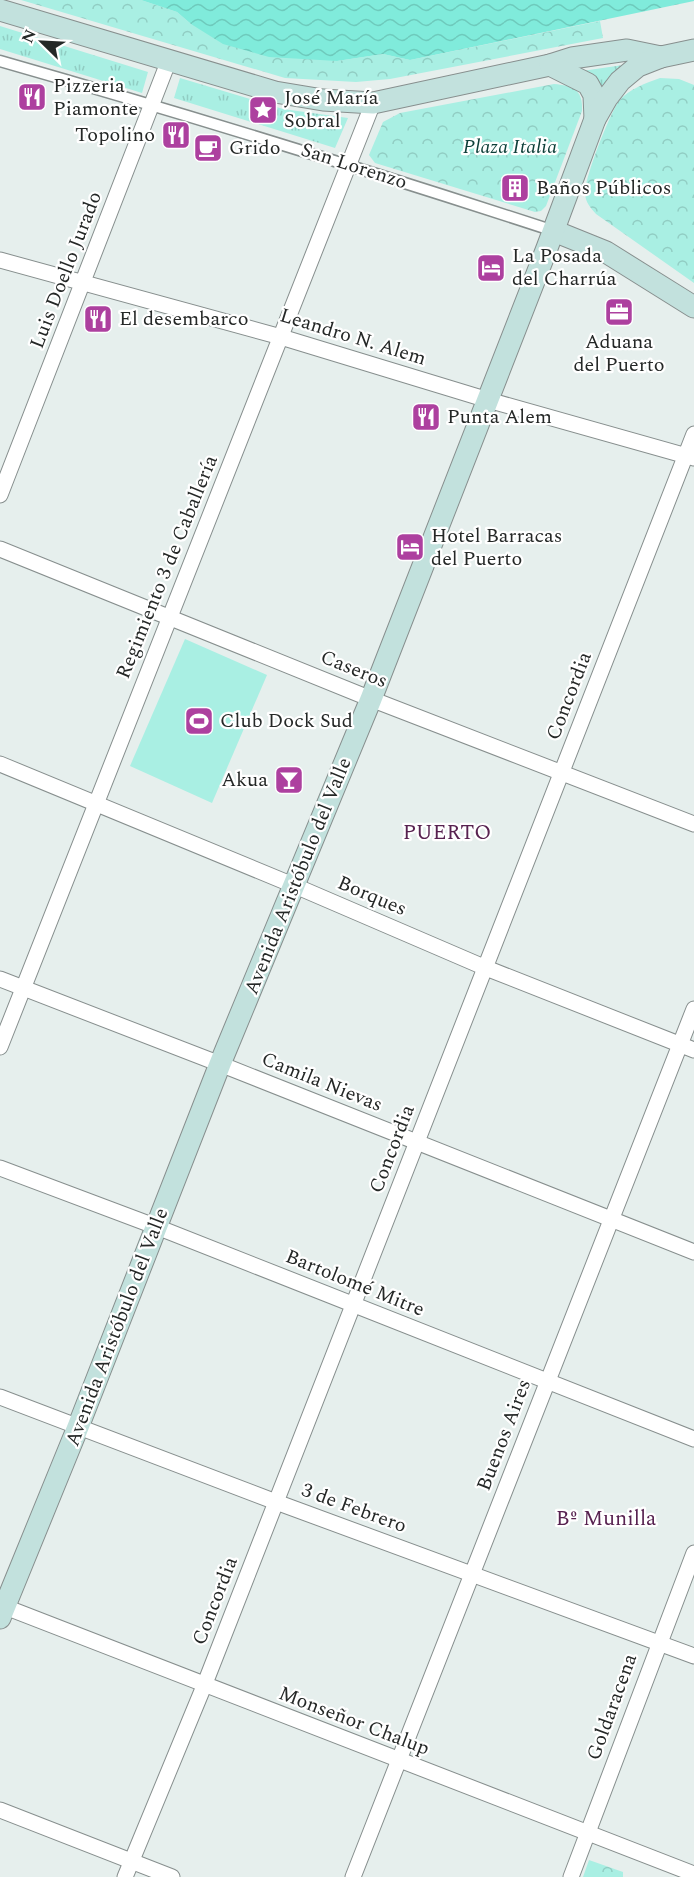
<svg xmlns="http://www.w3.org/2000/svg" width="694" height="1877" font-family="Spectral,serif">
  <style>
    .grass { fill: url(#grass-tufts) }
    .forest { fill: url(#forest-crowns) }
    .pitch { fill: #a9efe3 }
    .water { fill: url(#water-waves) }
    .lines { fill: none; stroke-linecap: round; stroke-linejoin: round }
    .pedestrian-casing { stroke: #878f8e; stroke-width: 13 }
    .minor-casing { stroke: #878f8e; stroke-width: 17 }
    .secondary-casing { stroke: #878f8e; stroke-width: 23 }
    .pedestrian { stroke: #fff; stroke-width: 10 }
    .minor { stroke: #fff; stroke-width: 15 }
    .secondary { stroke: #c2e1dd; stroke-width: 21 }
    .labels { text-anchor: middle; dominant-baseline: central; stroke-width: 4.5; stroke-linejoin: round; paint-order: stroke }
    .poi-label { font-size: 20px; fill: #252827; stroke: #fff; text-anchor: start }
    .park-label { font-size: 20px; font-style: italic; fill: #0e403a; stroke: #fff }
    .street-label { font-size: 20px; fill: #252827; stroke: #fff }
    .neighbourhood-label { font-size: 21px; fill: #572250; stroke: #fff }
  </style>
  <defs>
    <pattern id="grass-tufts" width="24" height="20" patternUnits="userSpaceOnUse" patternTransform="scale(1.5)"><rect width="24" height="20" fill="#a9efe3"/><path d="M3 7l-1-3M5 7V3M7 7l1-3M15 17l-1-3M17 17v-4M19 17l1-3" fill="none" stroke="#91cdc3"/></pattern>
    <pattern id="forest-crowns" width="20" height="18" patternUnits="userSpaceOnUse" patternTransform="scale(1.5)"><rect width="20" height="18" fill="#a9efe3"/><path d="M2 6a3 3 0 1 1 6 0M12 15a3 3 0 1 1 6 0" fill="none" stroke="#91cdc3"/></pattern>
    <pattern id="water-waves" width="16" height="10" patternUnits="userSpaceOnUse" patternTransform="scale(1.5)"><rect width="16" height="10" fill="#80ebdb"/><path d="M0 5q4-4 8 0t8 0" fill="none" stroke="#6ecabc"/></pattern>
  </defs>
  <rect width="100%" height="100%" fill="#e6efed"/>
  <g class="grass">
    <polygon points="0,26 148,72 142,93 0,49"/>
    <polygon points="623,65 610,76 602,86 597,80 582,71"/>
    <polygon points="180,78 283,109 348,118 335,148 174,98"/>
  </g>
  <g class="forest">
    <polygon points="21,0 141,0 177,12 191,24 337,61 383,54 410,60 600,21 603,38 390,79 356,82 285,78"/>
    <path d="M660,78L679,79L694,85V283L596,214C590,207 586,203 585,194C584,179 610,113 619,101C629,89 646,83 660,78Z"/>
    <path d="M554,84C573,86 583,89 582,111L546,206L541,211L535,212L375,163L369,155L383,122L400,113Z"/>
    <polygon points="589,1860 623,1872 623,1877 583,1877"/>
  </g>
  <polygon class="pitch" points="185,639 267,675 212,803 130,766"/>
  <polygon class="water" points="141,0 694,0 694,1 410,60 383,54 337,61 269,57 223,44 191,24 177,12"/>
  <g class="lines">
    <g class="pedestrian-casing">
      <path id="pedestrian" d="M0,61C186,114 370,171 554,231"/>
    </g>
    <g class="minor-casing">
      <g id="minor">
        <polyline points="0,260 281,337 488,400 694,458"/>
        <polyline points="0,495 169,60"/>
        <polyline points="0,549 371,699 694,824"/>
        <polyline points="0,764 293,885 486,968 694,1050"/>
        <polyline points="0,979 220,1064 694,1252"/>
        <polyline points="0,1047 373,103"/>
        <polyline points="0,1168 157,1227 694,1439"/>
        <polyline points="0,1397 276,1502 694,1656"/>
        <polyline points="0,1605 694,1874"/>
        <polyline points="0,1810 172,1877"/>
        <polyline points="125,1877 204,1686 694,434"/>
        <polyline points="353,1877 694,1009"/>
        <polyline points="571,1877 694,1553"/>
      </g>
    </g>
    <g class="secondary-casing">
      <g id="secondary">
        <polyline points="0,10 275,92 323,100 373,103 550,65 572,58 627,50 661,57 694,50"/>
        <polyline points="550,65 588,84 594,95 595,119"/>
        <polyline points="554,231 606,252 694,307"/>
        <polyline points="0,1618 78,1427 220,1064 371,699 547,248 595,119 607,98 620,81 638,66 661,57"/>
      </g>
    </g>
    <use href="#pedestrian" class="pedestrian"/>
    <use href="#minor" class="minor"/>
    <use href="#secondary" class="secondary"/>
  </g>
  <defs>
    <g id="restaurant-square" transform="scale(1.5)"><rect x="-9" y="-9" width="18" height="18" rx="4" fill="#ad409f" stroke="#fff"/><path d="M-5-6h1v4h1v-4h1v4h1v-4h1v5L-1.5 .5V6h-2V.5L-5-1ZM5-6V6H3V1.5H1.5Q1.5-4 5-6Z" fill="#fff"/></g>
    <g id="sight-square" transform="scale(1.5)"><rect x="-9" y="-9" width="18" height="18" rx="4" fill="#ad409f" stroke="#fff"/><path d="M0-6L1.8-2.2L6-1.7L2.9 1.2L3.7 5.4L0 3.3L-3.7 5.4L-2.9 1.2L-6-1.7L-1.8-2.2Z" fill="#fff"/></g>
    <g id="cafe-square" transform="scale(1.5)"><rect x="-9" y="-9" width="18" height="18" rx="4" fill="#ad409f" stroke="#fff"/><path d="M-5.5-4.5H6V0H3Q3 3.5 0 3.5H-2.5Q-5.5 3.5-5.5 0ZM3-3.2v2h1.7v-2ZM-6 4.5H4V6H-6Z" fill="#fff"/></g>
    <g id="building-square" transform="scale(1.5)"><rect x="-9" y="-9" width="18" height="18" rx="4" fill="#ad409f" stroke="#fff"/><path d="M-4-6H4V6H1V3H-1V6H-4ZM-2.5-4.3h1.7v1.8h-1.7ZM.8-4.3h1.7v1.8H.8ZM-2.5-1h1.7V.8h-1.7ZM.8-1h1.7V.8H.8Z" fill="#fff"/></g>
    <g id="hotel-square" transform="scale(1.5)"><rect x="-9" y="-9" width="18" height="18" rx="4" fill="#ad409f" stroke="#fff"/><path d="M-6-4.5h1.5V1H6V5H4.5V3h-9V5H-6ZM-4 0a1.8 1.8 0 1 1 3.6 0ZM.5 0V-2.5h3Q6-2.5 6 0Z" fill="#fff"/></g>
    <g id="office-square" transform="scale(1.5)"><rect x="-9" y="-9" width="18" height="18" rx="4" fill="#ad409f" stroke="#fff"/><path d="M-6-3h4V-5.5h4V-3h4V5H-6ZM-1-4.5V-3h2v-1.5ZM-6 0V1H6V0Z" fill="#fff"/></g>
    <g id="stadium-square" transform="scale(1.5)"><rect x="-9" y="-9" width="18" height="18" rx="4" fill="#ad409f" stroke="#fff"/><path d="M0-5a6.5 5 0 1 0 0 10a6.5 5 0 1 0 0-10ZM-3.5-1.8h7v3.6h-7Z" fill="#fff"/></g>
    <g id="bar-square" transform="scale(1.5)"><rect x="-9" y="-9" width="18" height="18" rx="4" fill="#ad409f" stroke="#fff"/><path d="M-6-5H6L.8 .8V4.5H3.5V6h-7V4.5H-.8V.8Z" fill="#fff"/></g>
  </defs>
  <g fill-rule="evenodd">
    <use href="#restaurant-square" x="32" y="97"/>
    <use href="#sight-square" x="263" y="110"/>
    <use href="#restaurant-square" x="176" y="135"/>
    <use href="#cafe-square" x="208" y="148"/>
    <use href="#building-square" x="515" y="188"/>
    <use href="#hotel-square" x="491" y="268"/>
    <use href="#office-square" x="619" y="312"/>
    <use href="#restaurant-square" x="98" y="319"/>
    <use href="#restaurant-square" x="426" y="417"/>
    <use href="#hotel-square" x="410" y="547"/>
    <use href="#stadium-square" x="199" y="721"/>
    <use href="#bar-square" x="289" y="780"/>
  </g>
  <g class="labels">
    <g class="poi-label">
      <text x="53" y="86">Pizzeria<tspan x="53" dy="23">Piamonte</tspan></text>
      <text x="284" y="98">José María<tspan x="284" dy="23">Sobral</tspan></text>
      <text x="155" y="135" text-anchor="end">Topolino</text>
      <text x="229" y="148">Grido</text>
      <text x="536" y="188">Baños Públicos</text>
      <text x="512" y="256">La Posada<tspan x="512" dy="23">del Charrúa</tspan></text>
      <text x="119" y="319">El desembarco</text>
      <text x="619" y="342" text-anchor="middle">Aduana<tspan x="619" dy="23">del Puerto</tspan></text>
      <text x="447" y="417">Punta Alem</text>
      <text x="431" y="536">Hotel Barracas<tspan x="431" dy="23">del Puerto</tspan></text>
      <text x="220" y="721">Club Dock Sud</text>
      <text x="268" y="780" text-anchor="end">Akua</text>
    </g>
    <g class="park-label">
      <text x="510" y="147">Plaza Italia</text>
    </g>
    <g class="street-label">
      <text transform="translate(354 166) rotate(18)">San Lorenzo</text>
      <text transform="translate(66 270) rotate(-69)">Luis Doello Jurado</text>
      <text transform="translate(353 337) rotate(17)">Leandro N. Alem</text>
      <text transform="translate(167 567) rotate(-68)">Regimiento 3 de Caballería</text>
      <text transform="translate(354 669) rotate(22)">Caseros</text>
      <text transform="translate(569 696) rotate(-69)">Concordia</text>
      <text transform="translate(298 876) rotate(-68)">Avenida Aristóbulo del Valle</text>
      <text transform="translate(372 896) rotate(23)">Borques</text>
      <text transform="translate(322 1082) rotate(22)">Camila Nievas</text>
      <text transform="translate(392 1149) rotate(-69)">Concordia</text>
      <text transform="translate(355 1283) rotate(22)">Bartolomé Mitre</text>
      <text transform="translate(117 1327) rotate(-69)">Avenida Aristóbulo del Valle</text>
      <text transform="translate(504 1435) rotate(-69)">Buenos Aires</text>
      <text transform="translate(354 1508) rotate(20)">3 de Febrero</text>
      <text transform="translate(215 1601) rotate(-69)">Concordia</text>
      <text transform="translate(612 1707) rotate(-70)">Goldaracena</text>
      <text transform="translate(354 1721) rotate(21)">Monseñor Chalup</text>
    </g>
    <g class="neighbourhood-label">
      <text x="447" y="833">PUERTO</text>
      <text x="606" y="1519">Bº Munilla</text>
    </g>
  </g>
  <g transform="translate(42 42) rotate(294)" stroke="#ffffff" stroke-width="4.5" paint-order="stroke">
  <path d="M0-4.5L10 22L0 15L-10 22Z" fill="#252827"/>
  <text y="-9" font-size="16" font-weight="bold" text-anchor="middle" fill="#252827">N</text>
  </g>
</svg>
